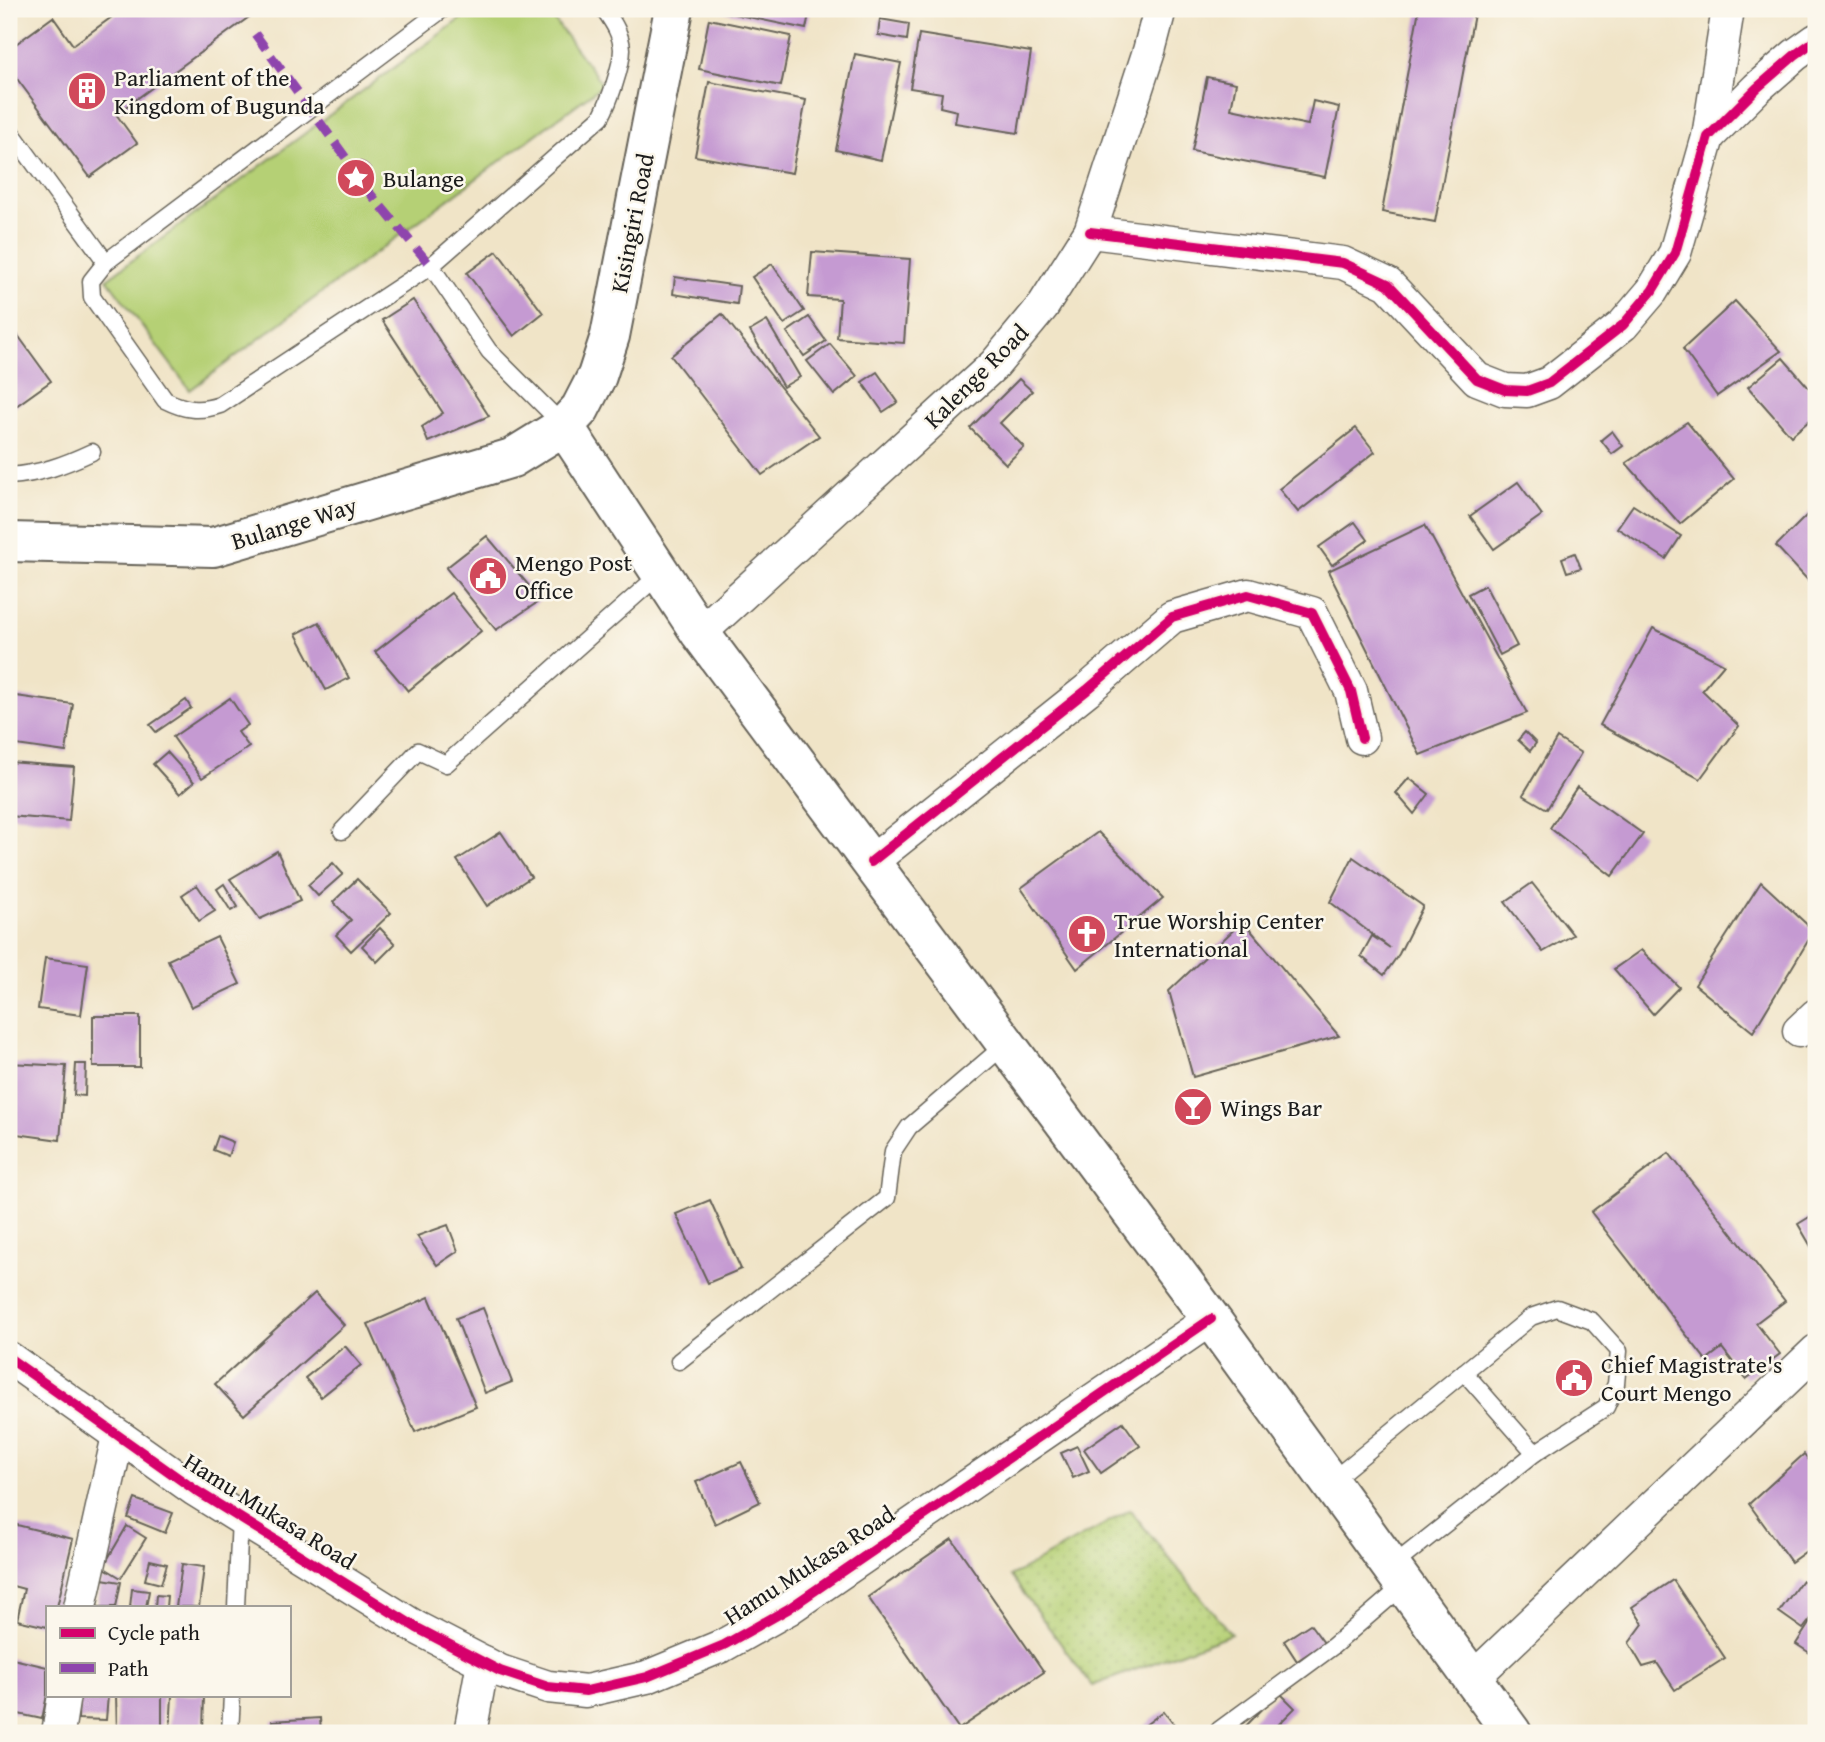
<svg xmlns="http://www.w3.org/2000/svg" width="1825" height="1742" font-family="'Gentium Book Plus',serif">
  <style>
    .grass { fill: url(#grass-dots); stroke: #687648; stroke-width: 2 }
    .garden { fill: #b5d075; stroke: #687648; stroke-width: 2 }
    .building { fill: #c59ad2 }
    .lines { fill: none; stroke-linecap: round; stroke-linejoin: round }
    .lane-casing { stroke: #666258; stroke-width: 19 }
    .street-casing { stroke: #666258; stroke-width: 35 }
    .secondary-casing { stroke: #666258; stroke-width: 42 }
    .lane { stroke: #fff; stroke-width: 16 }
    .street { stroke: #fff; stroke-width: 32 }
    .secondary { stroke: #fff; stroke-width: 38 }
    .quiet { stroke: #8e44ad; stroke-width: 9; stroke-dasharray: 18 9; stroke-linecap: butt }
    .cycleway-casing { stroke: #fbf7ec; stroke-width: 15 }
    .cycleway { stroke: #d6006c; stroke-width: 10 }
    .labels { text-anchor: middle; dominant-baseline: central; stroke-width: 5; stroke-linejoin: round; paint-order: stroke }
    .poi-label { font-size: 24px; fill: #1c1c1c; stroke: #fbf7ec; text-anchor: start }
    .street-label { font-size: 24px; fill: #1c1c1c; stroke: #fbf7ec }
  </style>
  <defs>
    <pattern id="grass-dots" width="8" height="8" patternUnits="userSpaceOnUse" patternTransform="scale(1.75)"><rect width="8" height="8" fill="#b5d075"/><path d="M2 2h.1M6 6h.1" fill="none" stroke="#9bb265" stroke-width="1.8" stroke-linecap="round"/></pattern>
  </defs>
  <rect width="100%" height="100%" fill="#fbf7ec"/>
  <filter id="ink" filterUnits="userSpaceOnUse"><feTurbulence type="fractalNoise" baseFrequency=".0143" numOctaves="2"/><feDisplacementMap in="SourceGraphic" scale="14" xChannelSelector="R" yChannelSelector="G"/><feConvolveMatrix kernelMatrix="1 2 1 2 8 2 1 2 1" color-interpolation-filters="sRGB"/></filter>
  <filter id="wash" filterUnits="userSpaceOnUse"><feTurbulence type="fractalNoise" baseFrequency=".00686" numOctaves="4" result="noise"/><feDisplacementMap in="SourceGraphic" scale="28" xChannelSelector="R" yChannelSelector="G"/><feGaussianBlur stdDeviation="1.57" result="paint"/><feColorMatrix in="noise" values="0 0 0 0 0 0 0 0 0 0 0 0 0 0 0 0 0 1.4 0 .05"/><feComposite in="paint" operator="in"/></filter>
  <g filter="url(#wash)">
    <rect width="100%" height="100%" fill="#f0e4c7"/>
    <polygon class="grass" points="1130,1510 1231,1634 1092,1686 1011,1576"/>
    <polygon class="garden" points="474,9 546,9 603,85 190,390 107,279"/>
    <g id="blocks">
      <g class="building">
        <polygon points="123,9 260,9 116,114 137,143 90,177 9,68 9,49 53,17 73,45"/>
        <polygon points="710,9 810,9 806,29"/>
        <polygon points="1419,9 1475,9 1435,222 1382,212"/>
        <polygon points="709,19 791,36 781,86 699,69"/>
        <polygon points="880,19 909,24 907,40 878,35"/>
        <polygon points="919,34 1031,52 1018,133 955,123 957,111 940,107 942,93 910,88"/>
        <polygon points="855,54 901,63 881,160 836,150"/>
        <polygon points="1207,77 1236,83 1231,109 1308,125 1313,101 1339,107 1325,177 1192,151"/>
        <polygon points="709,82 806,100 792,173 695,156"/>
        <polygon points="497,251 543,313 514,336 467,273"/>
        <polygon points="812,252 910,259 904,343 837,338 840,299 808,297"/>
        <polygon points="772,264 804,311 784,324 752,277"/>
        <polygon points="675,277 739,286 737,304 673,294"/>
        <polygon points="413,300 489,416 428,442 422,427 443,413 382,320"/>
        <polygon points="1735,301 1781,351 1717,396 1683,349"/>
        <polygon points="722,314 819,436 762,475 671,356"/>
        <polygon points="809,317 826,341 804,356 787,332"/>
        <polygon points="767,321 800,377 783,387 750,331"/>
        <polygon points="9,323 51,381 9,411"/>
        <polygon points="830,344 857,376 834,395 807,361"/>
        <polygon points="1783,358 1816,396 1816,415 1791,436 1748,387"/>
        <polygon points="877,372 898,402 883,412 862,382"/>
        <polygon points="1019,379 1032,391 1000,423 1024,447 1006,464 970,428"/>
        <polygon points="1687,422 1734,479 1680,524 1626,463"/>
        <polygon points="1356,428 1375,452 1298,512 1279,489"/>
        <polygon points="1612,431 1623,446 1612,454 1601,440"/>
        <polygon points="1518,482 1542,515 1494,549 1470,516"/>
        <polygon points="1633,505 1681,536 1666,559 1617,528"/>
        <polygon points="1816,506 1816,589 1776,546"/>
        <polygon points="1355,522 1368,540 1332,565 1319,547"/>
        <polygon points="1425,525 1527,713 1420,755 1328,571"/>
        <polygon points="487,536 541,600 496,630 446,568"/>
        <polygon points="1575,553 1581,568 1567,572 1562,558"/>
        <polygon points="1485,585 1517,646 1500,655 1468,594"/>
        <polygon points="451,593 481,631 408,691 375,652"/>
        <polygon points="319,622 349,678 326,690 296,634"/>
        <polygon points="1653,628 1724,664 1702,690 1739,726 1700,779 1600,725"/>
        <polygon points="9,695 73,704 66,752 9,744"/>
        <polygon points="230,698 248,725 238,732 249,747 202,778 173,737"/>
        <polygon points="186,700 191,708 156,732 150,725"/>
        <polygon points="1525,732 1536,743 1530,751 1518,740"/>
        <polygon points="1557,738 1581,753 1547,809 1523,795"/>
        <polygon points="167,752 194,782 180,794 153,764"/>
        <polygon points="9,762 74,767 69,821 9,816"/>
        <polygon points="1409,778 1429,794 1414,814 1396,793"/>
        <polygon points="1577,787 1643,834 1612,876 1550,828"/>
        <polygon points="501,832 531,877 487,906 457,860"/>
        <polygon points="1098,832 1163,898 1077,969 1021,888"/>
        <polygon points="277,851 300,901 260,919 230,879"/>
        <polygon points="1353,857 1423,906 1399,954 1384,975 1361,956 1372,936 1390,948 1330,902"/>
        <polygon points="333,863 343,874 318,896 308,885"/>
        <polygon points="357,879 391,913 351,951 336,935 351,920 333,902"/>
        <polygon points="1761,882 1814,931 1753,1032 1695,985"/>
        <polygon points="1532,883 1573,935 1543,952 1505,902"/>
        <polygon points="224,884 238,907 231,911 217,889"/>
        <polygon points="197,885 215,911 199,921 182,895"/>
        <polygon points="1243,921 1339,1036 1193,1077 1169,991"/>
        <polygon points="380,928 395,944 377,962 362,946"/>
        <polygon points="217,937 240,984 191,1007 168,960"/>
        <polygon points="1641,950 1679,987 1653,1014 1614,969"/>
        <polygon points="45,958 88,964 81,1015 38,1009"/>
        <rect x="93" y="1016" width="47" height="51"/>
        <polygon points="9,1063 66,1066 60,1140 9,1133"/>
        <polygon points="76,1064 86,1064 85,1096 74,1095"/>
        <polygon points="218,1136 233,1142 228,1156 213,1150"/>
        <polygon points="1669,1153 1785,1301 1756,1323 1780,1354 1746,1379 1722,1348 1706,1360 1591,1212"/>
        <polygon points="710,1200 741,1269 708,1283 676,1214"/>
        <polygon points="1816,1213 1816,1255 1798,1224"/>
        <polygon points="448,1225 458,1251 437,1265 417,1236"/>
        <polygon points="315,1293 344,1325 244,1415 215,1384"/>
        <polygon points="429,1297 476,1407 415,1432 368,1324"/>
        <polygon points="483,1308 512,1382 485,1393 456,1318"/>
        <polygon points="345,1346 361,1365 321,1397 305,1378"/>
        <polygon points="1123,1422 1140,1446 1101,1473 1084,1449"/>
        <polygon points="1077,1446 1089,1471 1073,1478 1061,1453"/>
        <polygon points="1804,1454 1816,1469 1816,1544 1791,1562 1749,1504"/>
        <polygon points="741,1462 760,1502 715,1524 696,1482"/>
        <polygon points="135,1499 173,1513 165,1533 128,1518"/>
        <polygon points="9,1523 73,1539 57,1607 47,1607 47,1627 17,1620 24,1589 9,1585"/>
        <polygon points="127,1526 146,1538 121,1578 103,1567"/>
        <polygon points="952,1539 1044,1672 959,1729 868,1597"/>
        <polygon points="150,1560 167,1564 161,1584 145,1580"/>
        <polygon points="182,1564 204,1567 199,1607 176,1607"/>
        <polygon points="102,1579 121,1582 116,1607 97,1607"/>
        <polygon points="1673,1580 1725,1658 1675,1690 1657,1663 1643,1667 1629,1643 1643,1624 1632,1607"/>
        <polygon points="1802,1580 1816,1591 1816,1612 1803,1629 1779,1612"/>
        <polygon points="132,1589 149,1591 146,1607 130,1607"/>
        <polygon points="156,1595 167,1596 166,1607 155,1607"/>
        <polygon points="1816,1613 1816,1657 1796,1644"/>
        <polygon points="1310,1624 1324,1643 1297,1661 1284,1641"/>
        <polygon points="9,1658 47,1667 47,1695 42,1719 9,1712"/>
        <polygon points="1279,1692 1295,1708 1270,1733 1239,1733"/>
        <polygon points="79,1695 108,1695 106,1720 78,1719"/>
        <polygon points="116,1695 162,1695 162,1733 117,1733"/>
        <polygon points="172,1695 204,1695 203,1733 170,1733"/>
        <polygon points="1164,1711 1181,1733 1135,1733"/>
        <polygon points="320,1718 321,1733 272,1733 272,1721"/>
      </g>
    </g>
  </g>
  <g filter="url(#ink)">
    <use href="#blocks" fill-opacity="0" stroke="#666258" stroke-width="2"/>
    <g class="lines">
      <g class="lane-casing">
        <g id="lane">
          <path d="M443,9L106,262L91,281L92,297L165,400C185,410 199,412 220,405L431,266L601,117C609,102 622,66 622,49C621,33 612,21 604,9"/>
          <polyline points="9,129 106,262"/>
          <polyline points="431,266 489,351 564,426"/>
          <path d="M9,476C40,474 64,465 92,452"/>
          <polyline points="342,831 418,751 446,764 661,573"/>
          <polyline points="679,1361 887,1198 893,1151 909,1127 1006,1044"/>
          <polyline points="1464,1372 1535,1453"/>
          <polyline points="1329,1483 1531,1317 1557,1308 1592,1321 1619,1351 1616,1384 1606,1407 1535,1453 1391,1567"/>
          <polyline points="236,1607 240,1518"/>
          <polyline points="1219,1730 1332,1647 1404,1585"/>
          <polyline points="230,1733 232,1695"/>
        </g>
      </g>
      <g class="street-casing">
        <g id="street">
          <polyline points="1708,137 1728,9"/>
          <polyline points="1090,232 1343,263 1388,284 1477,379 1505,390 1527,391 1549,383 1623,325 1652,291 1675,253 1708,137 1757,88 1795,55 1816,40"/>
          <polyline points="700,633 995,364 1043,306 1090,232 1149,51 1160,9"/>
          <polyline points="871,862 1087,690 1172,617 1248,595 1312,613 1351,691 1362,738"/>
          <polyline points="1799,1031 1816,1015"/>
          <polyline points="9,1358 195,1490 417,1628 500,1671 548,1687 586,1691 647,1677 724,1645 788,1609 1211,1319"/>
          <polyline points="80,1607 118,1436"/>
          <polyline points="1472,1679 1816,1351"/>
          <polyline points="58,1733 64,1695"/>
          <polyline points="470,1733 483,1662"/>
        </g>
      </g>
      <g class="secondary-casing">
        <g id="secondary">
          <polyline points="564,426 700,633 1211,1319 1512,1733"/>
          <polyline points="9,542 213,547 512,458 564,426 580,409 597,376 610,336 674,9"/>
        </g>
      </g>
      <use href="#lane" class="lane"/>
      <use href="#street" class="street"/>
      <use href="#secondary" class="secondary"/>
      <g class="quiet">
        <polyline points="255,34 352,166"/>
        <circle cx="357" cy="177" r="12"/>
        <polyline points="364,186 431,266"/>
      </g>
      <g class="cycleway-casing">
        <g id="cycleway">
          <polyline points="1090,232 1343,263 1388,284 1477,379 1505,390 1527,391 1549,383 1623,325 1652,291 1675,253 1708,137 1757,88 1795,55 1816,40"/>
          <polyline points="871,862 1087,690 1172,617 1248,595 1312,613 1351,691 1362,738"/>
          <polyline points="9,1358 195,1490 417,1628 500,1671 548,1687 586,1691 647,1677 724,1645 788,1609 1211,1319"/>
        </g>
      </g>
      <use href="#cycleway" class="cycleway"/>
    </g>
  </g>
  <defs>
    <g id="building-disc" transform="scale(2.0125)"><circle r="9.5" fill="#d1495b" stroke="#fbf7ec"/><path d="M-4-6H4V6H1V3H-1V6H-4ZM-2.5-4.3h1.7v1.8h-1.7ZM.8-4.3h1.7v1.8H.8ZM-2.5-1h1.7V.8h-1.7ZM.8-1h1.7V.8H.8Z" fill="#fff"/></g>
    <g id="sight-disc" transform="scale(2.0125)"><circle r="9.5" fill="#d1495b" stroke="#fbf7ec"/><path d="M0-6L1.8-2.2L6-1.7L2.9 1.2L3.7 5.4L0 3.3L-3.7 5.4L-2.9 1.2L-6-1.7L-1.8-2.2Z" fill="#fff"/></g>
    <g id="civic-disc" transform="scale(2.0125)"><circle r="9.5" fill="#d1495b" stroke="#fbf7ec"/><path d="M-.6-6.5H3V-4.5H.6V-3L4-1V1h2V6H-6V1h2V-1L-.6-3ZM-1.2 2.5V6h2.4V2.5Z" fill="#fff"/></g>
    <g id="church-disc" transform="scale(2.0125)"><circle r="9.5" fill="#d1495b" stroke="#fbf7ec"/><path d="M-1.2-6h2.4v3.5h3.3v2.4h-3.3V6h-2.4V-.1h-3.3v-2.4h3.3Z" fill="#fff"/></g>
    <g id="bar-disc" transform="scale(2.0125)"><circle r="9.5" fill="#d1495b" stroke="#fbf7ec"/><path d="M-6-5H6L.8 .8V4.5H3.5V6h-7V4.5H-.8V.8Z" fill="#fff"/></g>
  </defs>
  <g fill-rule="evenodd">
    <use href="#building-disc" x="87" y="91"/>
    <use href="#sight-disc" x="356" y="178"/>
    <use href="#civic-disc" x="488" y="576"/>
    <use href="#church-disc" x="1087" y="934"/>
    <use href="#bar-disc" x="1193" y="1107"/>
    <use href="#civic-disc" x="1574" y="1378"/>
  </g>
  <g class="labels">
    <g class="poi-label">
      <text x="114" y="77">Parliament of the<tspan x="114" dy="28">Kingdom of Bugunda</tspan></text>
      <text x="383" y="178">Bulange</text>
      <text x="515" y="562">Mengo Post<tspan x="515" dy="28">Office</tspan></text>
      <text x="1114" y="920">True Worship Center<tspan x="1114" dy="28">International</tspan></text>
      <text x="1220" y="1107">Wings Bar</text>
      <text x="1601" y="1364">Chief Magistrate's<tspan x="1601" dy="28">Court Mengo</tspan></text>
    </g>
    <g class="street-label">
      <text transform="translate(632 223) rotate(-79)">Kisingiri Road</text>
      <text transform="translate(976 376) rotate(-45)">Kalenge Road</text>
      <text transform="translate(294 523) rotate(-17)">Bulange Way</text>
      <text transform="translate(270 1511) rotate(32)">Hamu Mukasa Road</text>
      <text transform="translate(809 1565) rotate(-33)">Hamu Mukasa Road</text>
    </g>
  </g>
  <rect width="1825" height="1742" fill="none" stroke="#fbf7ec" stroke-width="35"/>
  <rect x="46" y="1606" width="245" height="91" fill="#fbf7ec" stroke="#a29f99" stroke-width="2"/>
  <rect x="60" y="1628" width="35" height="10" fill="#d6006c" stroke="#a29f99" stroke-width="2"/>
  <text x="108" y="1640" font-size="21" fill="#1c1c1c">Cycle path</text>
  <rect x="60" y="1663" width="35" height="10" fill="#8e44ad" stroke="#a29f99" stroke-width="2"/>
  <text x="108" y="1676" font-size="21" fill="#1c1c1c">Path</text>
</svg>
